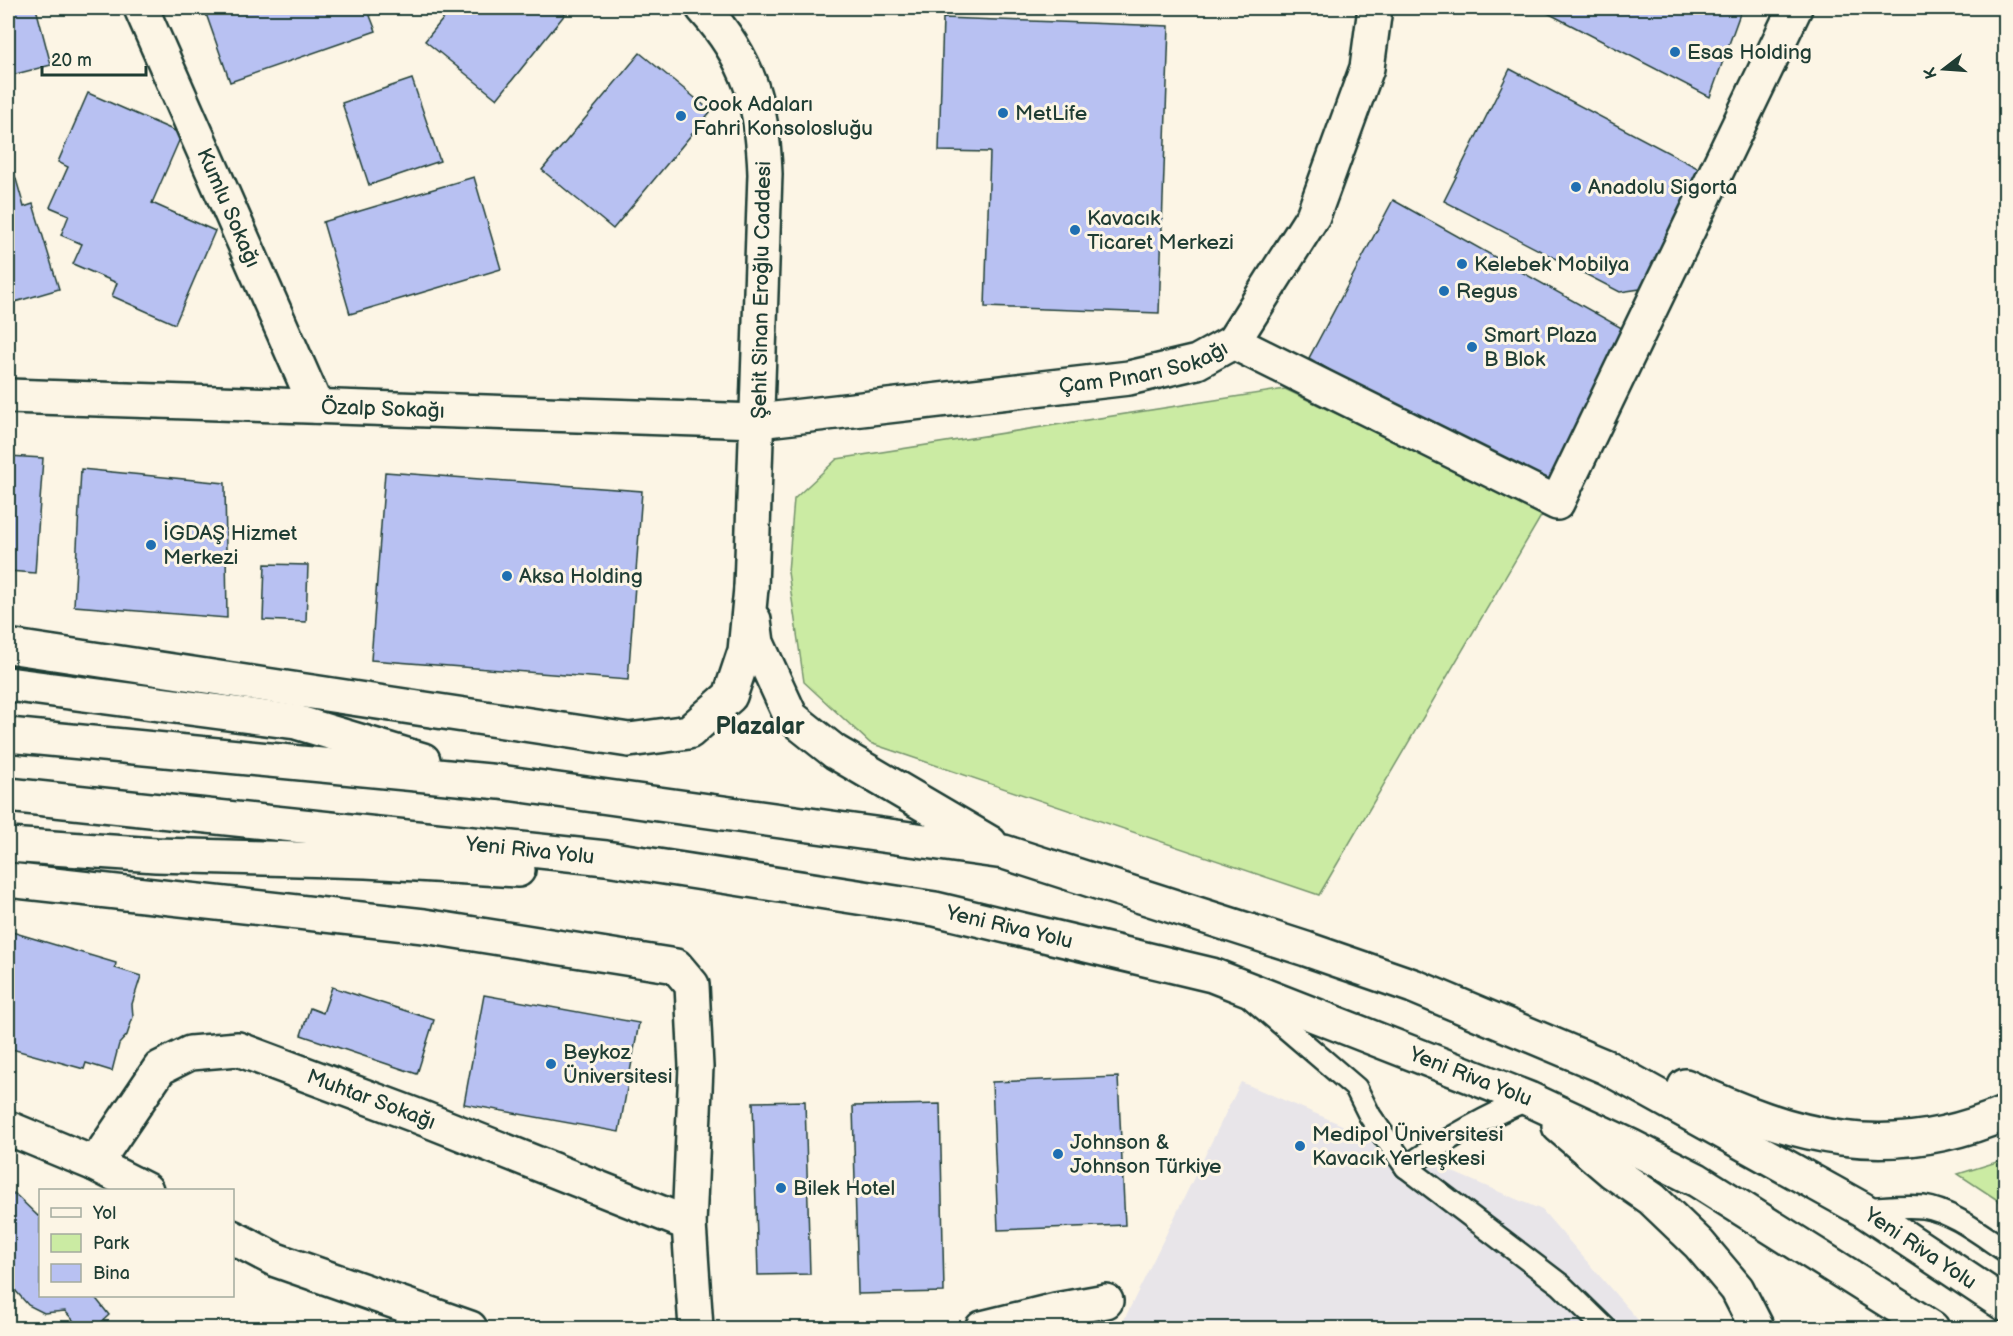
<svg xmlns="http://www.w3.org/2000/svg" width="2013" height="1336" viewBox="0 0 2013 1336" font-family="'Balsamiq Sans',sans-serif">
  <rect width="100%" height="100%" fill="#fcf5e5"/>
  <filter id="ink" filterUnits="userSpaceOnUse"><feTurbulence type="fractalNoise" baseFrequency=".0167" numOctaves="2"/><feDisplacementMap in="SourceGraphic" scale="12" xChannelSelector="R" yChannelSelector="G"/><feConvolveMatrix kernelMatrix="1 2 1 2 8 2 1 2 1" color-interpolation-filters="sRGB"/></filter>
  <g filter="url(#ink)">
    <path fill="#e8e5e9" d="M1241,1082L1542,1210L1645,1328H1120Z"/>
    <g fill="#cbeba3" stroke="#75946c" stroke-width="1.5">
      <path d="M1285,389L1543,513L1319,895L870,743L804,682L788,572L794,499L837,459Z"/>
      <path d="M2005,1159V1205L1958,1174L2000,1161Z"/>
    </g>
    <g fill="#b8c1f2" stroke="#1f3d34" stroke-width="1.5">
      <path d="M8,8H36L51,65L8,76Z"/>
      <path d="M204,8H367L376,31L230,82Z"/>
      <path d="M452,8H570L497,99L425,41Z"/>
      <path d="M1538,8H1742L1710,97Z"/>
      <path d="M943,18L1169,26L1159,313L985,307L990,152L939,151Z"/>
      <path d="M640,53L711,111L613,229L542,170Z"/>
      <path d="M1510,69L1709,174L1640,289L1620,292L1444,201Z"/>
      <path d="M412,79L440,161L369,185L342,103Z"/>
      <path d="M88,93L182,134L152,203L215,231L175,324L112,296L117,283L73,264L82,244L61,235L69,215L50,207L68,167L58,162Z"/>
      <path d="M14,172L24,207L33,204L59,289L8,304V174Z"/>
      <path d="M474,177L501,269L350,314L323,222Z"/>
      <path d="M1393,200L1636,336L1547,497L1309,358Z"/>
      <path d="M8,456L43,458L35,573L8,571Z"/>
      <path d="M81,469L225,483L227,618L74,606Z"/>
      <path d="M385,472L642,491L628,680L371,660Z"/>
      <path d="M265,564L308,565L306,622L263,620Z"/>
      <path d="M12,932L116,963L115,968L141,976L132,1004L133,1017L127,1035L119,1044L112,1071L86,1063L84,1069L8,1048V936L11,937Z"/>
      <path d="M332,987L434,1020L417,1074L301,1035L310,1008L323,1013Z"/>
      <path d="M484,995L639,1023L619,1132L464,1104Z"/>
      <path d="M1118,1077L1125,1225L998,1230L992,1082Z"/>
      <path d="M805,1101L810,1274L758,1275L753,1102Z"/>
      <path d="M940,1104L944,1292L858,1294L853,1106Z"/>
      <path d="M14,1193L38,1216L40,1215V1296H94L109,1315L95,1328H80L65,1311L44,1313L28,1305L15,1290L8,1273V1199Z"/>
    </g>
    <g fill="none" stroke-linecap="round" stroke-linejoin="round">
      <defs>
        <g id="lane">
          <path d="M1251,998L1356,1088L1370,1116L1406,1167L1561,1285L1605,1328"/>
          <path d="M1406,1167C1445,1140 1484,1117 1529,1099"/>
          <path d="M1862,1209C1882,1208 1903,1205 1923,1207C1952,1211 1982,1235 2006,1251"/>
        </g>
        <g id="street">
          <path id="s1" d="M141,8L316,406"/>
          <path d="M1233,342L1557,503L1795,8"/>
          <path id="s2" d="M8,396L758,421L1129,378L1197,362L1233,342L1313,216L1367,68L1375,8"/>
          <path d="M8,880L424,926L676,966L692,985L696,1067L689,1224L696,1328"/>
          <path d="M8,1128L95,1164L146,1190"/>
          <path id="s3" d="M95,1164L160,1068L190,1053L238,1049L420,1117L689,1224"/>
          <path d="M232,1237L276,1260L470,1328"/>
          <path d="M982,1328L1056,1310L1106,1301"/>
        </g>
        <path id="secondary" d="M703,8C749,59 763,106 765,174L751,588"/>
        <g id="highway">
          <path d="M754,620L757,643L791,717L835,752L990,843"/>
          <path d="M8,646L629,740L689,732L730,696L745,651L751,588"/>
          <path d="M8,684L296,722L423,760"/>
          <path id="s4" d="M8,735L500,782L1004,852L1306,949L1413,986L1606,1067L1862,1209L2006,1305"/>
          <path id="s5" d="M8,795L606,858L935,909L1212,975L1529,1099L1630,1146L1697,1180L1932,1328"/>
          <path d="M8,845L156,855L366,861L518,870"/>
          <path d="M1685,1086C1795,1138 1888,1164 2006,1113"/>
          <path d="M1559,1126L1613,1172L1652,1199L1699,1244L1737,1289L1757,1328"/>
        </g>
      </defs>
      <use href="#lane" stroke="#1f3d34" stroke-width="26"/>
      <use href="#street" stroke="#1f3d34" stroke-width="38"/>
      <use href="#secondary" stroke="#1f3d34" stroke-width="38"/>
      <use href="#highway" stroke="#1f3d34" stroke-width="38"/>
      <use href="#lane" stroke="#fcf5e5" stroke-width="21"/>
      <use href="#street" stroke="#fcf5e5" stroke-width="33"/>
      <use href="#secondary" stroke="#fcf5e5" stroke-width="33"/>
      <use href="#highway" stroke="#fcf5e5" stroke-width="33"/>
    </g>
  </g>
  <g fill="#1f6fb2" stroke="#fcf5e5" stroke-width="2">
    <circle cx="1675" cy="52" r="6"/>
    <circle cx="1003" cy="113" r="6"/>
    <circle cx="681" cy="116" r="6"/>
    <circle cx="1576" cy="187" r="6"/>
    <circle cx="1075" cy="230" r="6"/>
    <circle cx="1462" cy="264" r="6"/>
    <circle cx="1444" cy="291" r="6"/>
    <circle cx="1472" cy="347" r="6"/>
    <circle cx="151" cy="545" r="6"/>
    <circle cx="507" cy="576" r="6"/>
    <circle cx="551" cy="1064" r="6"/>
    <circle cx="1300" cy="1146" r="6"/>
    <circle cx="1058" cy="1154" r="6"/>
    <circle cx="781" cy="1188" r="6"/>
  </g>
  <g text-anchor="middle" stroke-width="6" stroke-linejoin="round" paint-order="stroke">
    <g font-size="21" fill="#1f3d34" stroke="#fcf5e5" text-anchor="start">
      <text x="1687" y="59">Esas Holding</text>
      <text x="693" y="111">Cook Adaları<tspan x="693" dy="24">Fahri Konsolosluğu</tspan></text>
      <text x="1015" y="120">MetLife</text>
      <text x="1588" y="194">Anadolu Sigorta</text>
      <text x="1087" y="225">Kavacık<tspan x="1087" dy="24">Ticaret Merkezi</tspan></text>
      <text x="1474" y="271">Kelebek Mobilya</text>
      <text x="1456" y="298">Regus</text>
      <text x="1484" y="342">Smart Plaza<tspan x="1484" dy="24">B Blok</tspan></text>
      <text x="163" y="540">İGDAŞ Hizmet<tspan x="163" dy="24">Merkezi</tspan></text>
      <text x="519" y="583">Aksa Holding</text>
      <text x="563" y="1059">Beykoz<tspan x="563" dy="24">Üniversitesi</tspan></text>
      <text x="1312" y="1141">Medipol Üniversitesi<tspan x="1312" dy="24">Kavacık Yerleşkesi</tspan></text>
      <text x="1070" y="1149">Johnson &amp;<tspan x="1070" dy="24">Johnson Türkiye</tspan></text>
      <text x="793" y="1195">Bilek Hotel</text>
    </g>
    <g font-size="21" fill="#1f3d34" stroke="#fcf5e5">
      <text dy="7" stroke="none"><textPath href="#s1" startOffset="218">Kumlu Sokağı</textPath></text>
      <text transform="translate(761 290) rotate(-89)" y="7">Şehit Sinan Eroğlu Caddesi</text>
      <text dy="7" stroke="none"><textPath href="#s2" startOffset="1140">Çam Pınarı Sokağı</textPath></text>
      <text dy="7" stroke="none"><textPath href="#s2" startOffset="375">Özalp Sokağı</textPath></text>
      <text dy="7" stroke="none"><textPath href="#s5" startOffset="525">Yeni Riva Yolu</textPath></text>
      <text dy="7" stroke="none"><textPath href="#s5" startOffset="1011">Yeni Riva Yolu</textPath></text>
      <text dy="7" stroke="none"><textPath href="#s5" startOffset="1497">Yeni Riva Yolu</textPath></text>
      <text dy="7" stroke="none"><textPath href="#s3" startOffset="340">Muhtar Sokağı</textPath></text>
      <text dy="7" stroke="none"><textPath href="#s4" startOffset="2006">Yeni Riva Yolu</textPath></text>
    </g>
    <g font-size="24" font-weight="bold" fill="#1f3d34" stroke="#fcf5e5">
      <text x="760" y="734">Plazalar</text>
    </g>
  </g>
  <rect width="2013" height="1336" fill="none" stroke="#fcf5e5" stroke-width="30"/>
  <rect x="15" y="15" width="1983" height="1306" fill="none" stroke="#1f3d34" stroke-width="2" filter="url(#ink)"/>
  <rect x="39" y="1189" width="195" height="108" fill="#fcf5e5" stroke="#a4ab9e" stroke-width="1.5"/>
  <rect x="51" y="1208" width="30" height="9" fill="#fcf5e5" stroke="#a4ab9e" stroke-width="1.5"/>
  <text x="93" y="1219" font-size="18" fill="#1f3d34">Yol</text>
  <rect x="51" y="1234" width="30" height="18" fill="#cbeba3" stroke="#a4ab9e" stroke-width="1.5"/>
  <text x="93" y="1249" font-size="18" fill="#1f3d34">Park</text>
  <rect x="51" y="1264" width="30" height="18" fill="#b8c1f2" stroke="#a4ab9e" stroke-width="1.5"/>
  <text x="93" y="1279" font-size="18" fill="#1f3d34">Bina</text>
  <g transform="translate(1944 69) rotate(253)" stroke="#fcf5e5" stroke-width="4.5" paint-order="stroke">
  <path d="M0-4.5L10 22L0 15L-10 22Z" fill="#1f3d34"/>
  <text y="-9" font-size="16" font-weight="bold" text-anchor="middle" fill="#1f3d34">K</text>
  </g>
  <path d="M42 66v9h104v-9" fill="none" stroke="#1f3d34" stroke-width="3"/>
  <text x="51" y="66" font-size="18" fill="#1f3d34" stroke="#fcf5e5" stroke-width="4.5" paint-order="stroke">20 m</text>
</svg>
